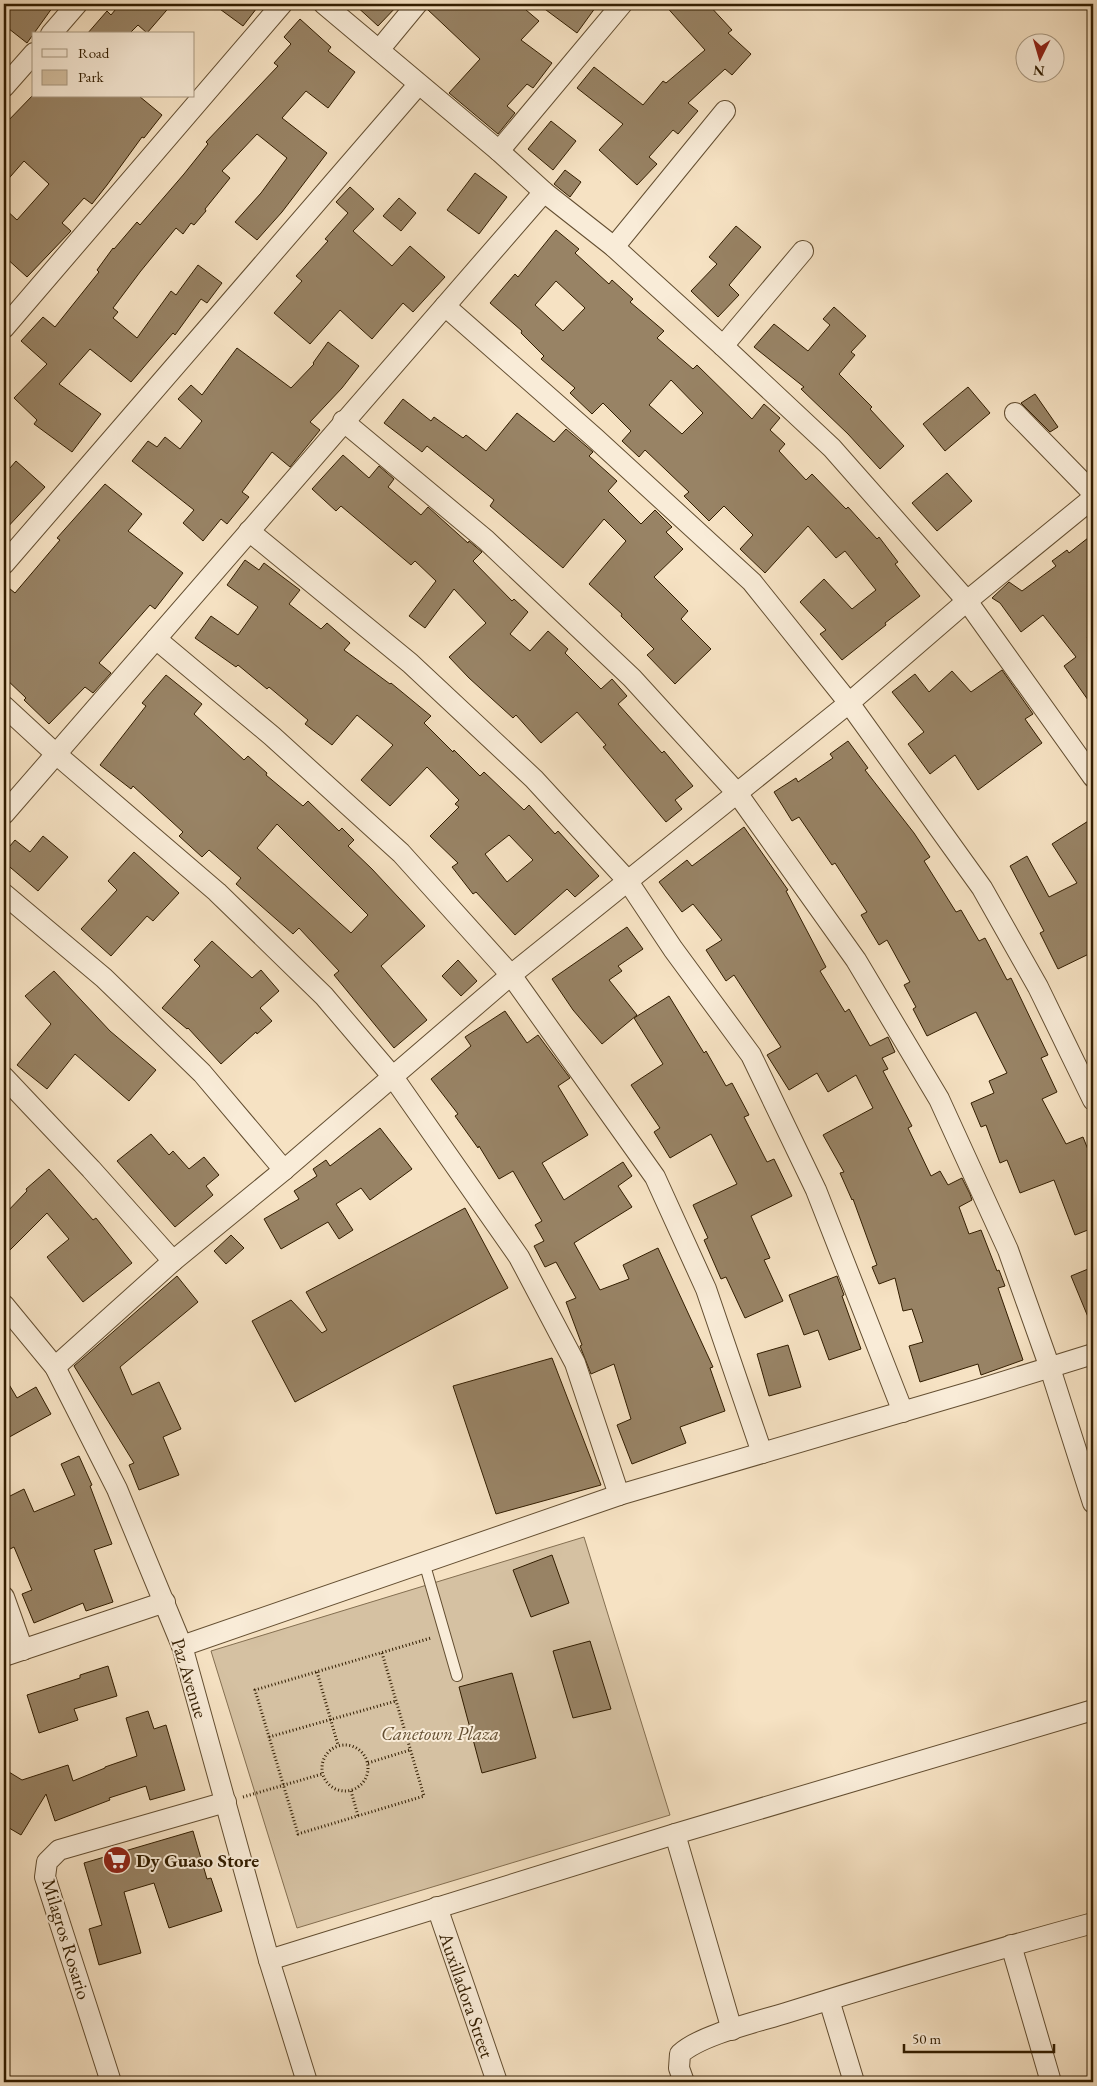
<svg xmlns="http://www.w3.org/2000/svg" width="1097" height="2086" viewBox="0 0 1097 2086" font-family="'EB Garamond',serif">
  <rect width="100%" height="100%" fill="#f6e2c3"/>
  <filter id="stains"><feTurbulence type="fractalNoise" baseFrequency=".004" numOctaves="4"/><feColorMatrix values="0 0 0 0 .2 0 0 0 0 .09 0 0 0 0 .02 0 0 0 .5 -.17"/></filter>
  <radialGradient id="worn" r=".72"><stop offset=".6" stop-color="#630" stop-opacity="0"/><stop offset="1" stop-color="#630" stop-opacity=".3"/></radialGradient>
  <path fill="#d5c1a2" stroke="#846f51" d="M584,1537L670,1815L297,1928L211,1651Z"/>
  <g fill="#988365" stroke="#321d00" fill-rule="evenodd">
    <path d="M4,4H55L27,43L4,25Z"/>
    <path d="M120,4H172L147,33L138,25L129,34H87L107,11L111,15Z"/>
    <path d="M213,4H260L243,26Z"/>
    <path d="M354,4H399L378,26Z"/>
    <path d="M429,4H519L539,21L521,40L552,63L533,88L527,84L507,106L515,113L498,134L449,93L480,59L427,9Z"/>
    <path d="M538,4H598L577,33Z"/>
    <path d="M664,4H708L732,30L728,33L751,54L732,75L725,69L688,103L698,111L678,134L673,130L649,157L657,164L637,185L599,150L623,124L577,88L594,67L643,105L663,81L666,83L705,50Z"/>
    <path d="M300,19L331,47L328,51L355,72L328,108L306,91L282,118L327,153L282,212L257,240L235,222L261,193L287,158L257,134L222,171L230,178L205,209L206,211L194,225L191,223L183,234L176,228L140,272L113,308L118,312L113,318L137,338L171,291L176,295L198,265L222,283L207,303L201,299L175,335L173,333L131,382L90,349L59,384L101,414L72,452L34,424L37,420L14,398L47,364L21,341L43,317L55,327L99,272L97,270L113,248L114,249L137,222L140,225L184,174L208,144L206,142L278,66L274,63L291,44L284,37Z"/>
    <path d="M34,94V96H139L162,115L144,138L142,137L107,185L92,204L84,198L62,223L71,231L27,277L4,256V208L17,220L49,184L24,161L4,184V125Z"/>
    <path d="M551,121L576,141L553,170L528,149Z"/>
    <path d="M565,170L581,182L570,197L554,184Z"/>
    <path d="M475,173L507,197L479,234L447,210Z"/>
    <path d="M350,187L374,209L353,231L392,266L410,246L445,277L413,312L403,303L372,339L340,310L310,344L274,313L302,281L296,276L328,241L325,239L348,213L336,202Z"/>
    <path d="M399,198L416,213L401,231L383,216Z"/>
    <path d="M736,226L761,247L729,285L739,295L718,317L691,291L717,264L709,257Z"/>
    <path d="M556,230L579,249L575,253L609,284L612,280L633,299L630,302L664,331L657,338L693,369L697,365L752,419L764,404L780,418L770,430L785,444L779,451L806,480L812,474L846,509L848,507L877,539L879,537L898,562L895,564L920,596L885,623L886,625L842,660L820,634L826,630L800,602L824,579L852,609L876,590L845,551L836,558L808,526L765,573L740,549L753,535L724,506L709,521L684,496L689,492L645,450L639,457L622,441L631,431L603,403L592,414L570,393L575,388L541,359L544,356L521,333L522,331L490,303L515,274L518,277ZM556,281L585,308L563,331L535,305ZM671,380L703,413L682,434L649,405Z"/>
    <path d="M834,307L866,336L851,352L855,355L839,374L872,407L870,409L904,446L880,469L848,434L801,389L804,387L754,347L774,324L808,351L830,325L823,319Z"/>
    <path d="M328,342L359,366L342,388L310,422L320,430L290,467L272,452L242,492L249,497L227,524L221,519L203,541L183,523L194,510L132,461L148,441L157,447L165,437L180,449L202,421L178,399L191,385L202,395L237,348L291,388L314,364L313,363Z"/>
    <path d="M968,387L990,413L945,451L923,424Z"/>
    <path d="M1035,394L1058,427L1050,432L1021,403Z"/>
    <path d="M403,399L431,421L434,417L463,438L466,435L486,451L517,413L554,442L566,429L593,452L589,456L617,481L608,491L641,524L655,510L672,527L666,532L683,549L654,577L688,611L681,619L711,649L675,684L647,655L654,649L621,616L622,614L589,584L626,541L604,519L563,568L490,506L494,500L427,446L422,452L384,423Z"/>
    <path d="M343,455L369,478L379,466L394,479L388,487L421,515L428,507L468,543L469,541L482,552L473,561L512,601L514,599L528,612L510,634L530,651L548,631L568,649L565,653L601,689L612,679L627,696L618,704L662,753L664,751L693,786L675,800L682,809L666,822L603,747L606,745L577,712L541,743L516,715L513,718L469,678L449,657L486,623L454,589L425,628L409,616L436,581L415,561L411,565L341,506L336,511L312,489Z"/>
    <path d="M16,461L45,487L4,531V475Z"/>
    <path d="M947,473L972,501L937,531L912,503Z"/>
    <path d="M105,484L142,514L128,531L183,573L155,609L150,605L99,663L111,673L93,693L85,687L49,724L24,700L26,698L4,677V584L15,593L60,540L57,538Z"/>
    <path d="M1093,534V632L1087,637L1093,645V707L1064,666L1076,657L1043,615L1021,632L1000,603L992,598L1009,582L1022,591L1056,566L1052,561L1067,550L1069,553Z"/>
    <path d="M245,560L259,570L264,563L300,590L289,604L321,629L327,623L350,643L344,650L390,684L391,683L431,716L424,723L453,752L454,750L480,776L484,772L524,810L529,805L555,834L558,831L599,876L575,897L567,889L515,935L476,892L473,894L452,867L458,863L430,836L459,807L455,804L459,800L427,767L390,806L361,780L393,745L357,715L332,745L305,724L308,720L269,687L267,689L238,665L236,667L195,638L211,616L238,635L258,607L227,585ZM509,835L533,860L507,882L485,854Z"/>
    <path d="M1002,670L1033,714L1025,719L1042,743L978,790L955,755L930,774L908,744L924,732L892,692L915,674L929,692L952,671L971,692Z"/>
    <path d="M166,675L202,704L194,714L244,760L248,756L267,773L266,775L303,806L308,801L339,831L342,828L354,840L348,846L372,869L425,926L381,966L427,1020L394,1048L334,975L339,971L299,928L293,934L236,884L241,878L209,850L202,857L179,836L183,832L133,786L131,789L100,765L146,706L142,703ZM277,824L368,915L351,933L257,848Z"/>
    <path d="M848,741L868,768L865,770L914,833L930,857L924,861L956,912L961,910L979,941L985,938L1007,980L1011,978L1048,1055L1041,1058L1057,1092L1042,1099L1066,1144L1083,1137L1093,1162V1228L1075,1235L1054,1180L1020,1193L1007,1160L1000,1163L986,1125L981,1127L971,1103L994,1093L989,1081L1007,1073L976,1012L927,1036L913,1009L916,1007L904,985L910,982L887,940L879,945L861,915L867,912L835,863L832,865L799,817L792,821L774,792L796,778L798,782L833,758L830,754Z"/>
    <path d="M1093,818V952L1058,969L1040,933L1044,931L1010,866L1027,856L1049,897L1077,883L1052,844Z"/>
    <path d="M744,827L788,890L786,891L826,967L820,971L845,1012L849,1009L870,1046L888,1037L895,1052L882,1058L888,1069L883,1071L912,1126L908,1128L931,1176L940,1171L948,1185L962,1178L970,1194L972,1200L959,1207L969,1234L981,1230L997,1271L999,1270L1005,1286L998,1288L1023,1360L981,1375L978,1364L920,1382L909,1346L923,1342L912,1309L903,1311L895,1278L879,1284L872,1267L877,1265L853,1199L852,1200L840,1173L844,1172L823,1135L873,1108L856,1075L828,1092L817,1073L789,1090L767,1055L781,1047L734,975L726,981L706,950L722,940L693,904L682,912L659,882L687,860L692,866Z"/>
    <path d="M43,836L68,857L38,891L4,862V853L15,840L30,852Z"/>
    <path d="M134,852L179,893L153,921L147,916L111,956L81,929L117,890L108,881Z"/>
    <path d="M627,927L643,949L618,966L622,971L609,980L637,1015L602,1044L573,1010L552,979Z"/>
    <path d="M212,941L252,978L261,970L279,991L260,1008L272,1021L257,1034L256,1032L221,1064L188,1028L187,1029L162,1008L200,966L194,960Z"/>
    <path d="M458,960L477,981L461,996L442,976Z"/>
    <path d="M54,971L110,1031L156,1070L129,1101L75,1054L47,1089L17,1065L51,1024L25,996Z"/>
    <path d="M669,996L704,1053L706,1051L726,1086L732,1083L749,1115L744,1117L767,1162L774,1159L792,1196L751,1216L770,1258L764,1260L783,1301L745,1318L726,1277L721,1279L704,1240L708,1238L693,1205L737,1184L711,1134L670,1158L654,1132L660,1128L631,1085L663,1064L634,1018Z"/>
    <path d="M505,1011L527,1043L538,1035L570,1078L558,1086L588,1135L542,1163L564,1200L623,1162L632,1176L618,1186L632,1207L574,1243L600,1290L629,1279L623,1265L658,1248L713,1367L710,1368L725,1411L680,1427L686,1443L632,1464L617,1425L631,1419L614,1364L591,1374L580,1346L582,1345L566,1302L576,1298L556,1262L545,1267L534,1246L544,1241L535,1225L542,1221L513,1171L499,1179L479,1146L478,1148L455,1116L458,1114L431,1079L471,1046L465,1037Z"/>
    <path d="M380,1128L412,1169L370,1200L361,1188L336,1204L353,1230L339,1239L328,1222L281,1249L264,1219L299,1199L294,1191L317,1176L313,1169L326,1160L330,1166Z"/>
    <path d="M151,1134L169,1155L173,1151L189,1169L204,1157L219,1175L206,1186L213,1195L175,1227L117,1161Z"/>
    <path d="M49,1169L93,1220L96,1218L132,1263L83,1302L47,1257L69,1239L47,1213L4,1256V1215L27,1191L26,1189Z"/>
    <path d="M465,1208L508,1288L295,1402L252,1321L291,1300L322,1333L327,1330L306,1292Z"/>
    <path d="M231,1235L244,1248L226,1264L214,1251Z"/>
    <path d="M1093,1267V1329L1071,1276Z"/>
    <path d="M177,1276L198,1302L120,1367L132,1395L159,1382L181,1429L163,1437L179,1475L139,1490L129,1465L134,1463L74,1366Z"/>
    <path d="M837,1276L844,1295L842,1296L861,1349L829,1360L818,1330L804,1335L789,1295Z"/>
    <path d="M788,1345L801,1387L769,1396L757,1354Z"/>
    <path d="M552,1358L601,1485L496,1514L453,1386Z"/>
    <path d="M4,1376L17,1398L36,1387L51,1414L4,1440Z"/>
    <path d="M79,1456L92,1485L90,1486L112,1544L94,1550L113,1602L86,1611L83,1603L34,1623L22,1594L32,1590L14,1547L4,1552V1499L24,1489L34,1512L75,1495L61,1464Z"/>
    <path d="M552,1555L569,1603L531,1617L513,1570Z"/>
    <path d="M590,1641L611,1709L573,1718L553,1651Z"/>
    <path d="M108,1666L117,1696L74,1709L78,1720L39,1733L27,1695L80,1678V1675Z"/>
    <path d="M512,1673L536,1758L482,1773L459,1687Z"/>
    <path d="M148,1711L154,1729L166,1725L185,1790L150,1800L146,1786L109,1798L110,1800L55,1821L46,1794L21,1835L4,1825V1769L22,1780L68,1765L73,1781L105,1768V1767L137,1756L126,1718Z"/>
    <path d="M193,1831L207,1879L211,1878L222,1911L169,1928L154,1883L124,1892L141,1953L99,1965L89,1929L102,1925L84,1863Z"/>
  </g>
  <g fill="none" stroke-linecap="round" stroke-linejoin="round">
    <defs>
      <path id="lane" d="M424,1562L457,1676"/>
      <g id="street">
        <path d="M324,4L499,151L544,192L614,247L723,346L832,448L967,601L1093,777"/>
        <path d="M51,34L77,4"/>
        <path d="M379,50L417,4"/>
        <path d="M4,87L34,53"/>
        <path d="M499,151L622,4"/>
        <path d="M614,247L725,111"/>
        <path d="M445,306L595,438L752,582L849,703L982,888L1038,987L1093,1100"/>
        <path d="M4,328L282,4"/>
        <path d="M723,346L803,251"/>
        <path d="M1015,413L1093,493"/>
        <path d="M343,421L486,540L632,678L737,793L856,960L939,1099L1008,1250L1050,1368L1093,1503"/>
        <path d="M249,531L410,663L534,779L627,880L673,949L751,1055L816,1190L903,1412"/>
        <path d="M4,564L418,85"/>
        <path d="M156,639L272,736L401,853L511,975L655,1177L706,1289L762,1453"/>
        <path d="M4,706L56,754L217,892L324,996L393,1077L519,1257L575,1363L619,1495"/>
        <path d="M4,814L544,192"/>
        <path d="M4,894L104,978L202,1073L284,1170"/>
        <path d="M4,1077L91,1169L173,1261"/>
        <path d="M4,1305L55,1367L117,1489L182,1646L269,1960L307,2082"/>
        <path d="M55,1367L173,1261L284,1170L511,975L849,703L967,601L1093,498"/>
        <path d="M4,1597L23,1650"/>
        <path d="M182,1646L619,1495L980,1389L1093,1354"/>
        <path d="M4,1656L165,1602"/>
        <path d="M675,1834L732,2030"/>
        <path d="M437,1907L497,2082"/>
        <path d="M1011,1945L1051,2082"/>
        <path d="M269,1960L675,1834L1093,1710"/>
        <path d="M829,2000L854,2082"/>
        <path d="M111,2082L45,1877L47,1862L59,1850L226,1802"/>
        <path d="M684,2082L679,2068L680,2054C700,2035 757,2022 786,2013C888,1981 990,1951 1093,1923"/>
      </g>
    </defs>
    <use href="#lane" stroke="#634e31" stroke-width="12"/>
    <use href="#street" stroke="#634e31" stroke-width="22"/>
    <g stroke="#321d00" stroke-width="3" stroke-dasharray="1 2.5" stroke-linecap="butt">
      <path d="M382,1653L424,1796L298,1834L255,1690L431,1638"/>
      <path d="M317,1672L338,1745"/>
      <path d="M269,1737L396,1701"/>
      <circle cx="345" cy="1768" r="23"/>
      <path d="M368,1763L410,1750"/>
      <path d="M351,1791L358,1816"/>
      <path d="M243,1797L322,1774"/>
    </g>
    <use href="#lane" stroke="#f9ecd8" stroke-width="10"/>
    <use href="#street" stroke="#f9ecd8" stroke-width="20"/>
  </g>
  <defs>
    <symbol id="supermarket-disc" viewBox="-11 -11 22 22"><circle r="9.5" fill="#8f2418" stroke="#f9ecd8"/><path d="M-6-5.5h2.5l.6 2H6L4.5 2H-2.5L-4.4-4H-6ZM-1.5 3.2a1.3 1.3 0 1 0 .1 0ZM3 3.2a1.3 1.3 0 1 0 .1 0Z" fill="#fff"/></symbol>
  </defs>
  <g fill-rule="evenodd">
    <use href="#supermarket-disc" x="101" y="1844" width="32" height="32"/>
  </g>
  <g text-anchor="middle" stroke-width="4" stroke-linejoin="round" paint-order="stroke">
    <g font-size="19" fill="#321d00" stroke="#f9ecd8">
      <text transform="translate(190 1678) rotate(73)" y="7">Paz Avenue</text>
      <text transform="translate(67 1939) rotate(73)" y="7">Milagros Rosario</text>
      <text transform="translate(467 1995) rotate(71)" y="7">Auxilladora Street</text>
    </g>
    <g font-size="19" font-style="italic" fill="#634e31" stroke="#f9ecd8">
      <text x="440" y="1740">Canetown Plaza</text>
    </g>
    <g font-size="19" font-weight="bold" fill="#321d00" stroke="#f9ecd8" text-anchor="start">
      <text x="136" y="1867">Dy Guaso Store</text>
    </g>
  </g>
  <rect width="1097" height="2086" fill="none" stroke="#f6e2c3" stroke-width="20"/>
  <rect x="5" y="5" width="1087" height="2076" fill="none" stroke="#321d00" stroke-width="2.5"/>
  <rect x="10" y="10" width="1077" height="2066" fill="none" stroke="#321d00"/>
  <rect x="32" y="32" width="162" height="65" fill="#f9ecd8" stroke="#a99982"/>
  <rect x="42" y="49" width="25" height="8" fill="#f9ecd8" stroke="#a99982"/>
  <text x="78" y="58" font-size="15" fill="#321d00">Road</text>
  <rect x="42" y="70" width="25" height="15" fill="#d5c1a2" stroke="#a99982"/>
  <text x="78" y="82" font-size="15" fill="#321d00">Park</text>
  <g transform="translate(1040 58) rotate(185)"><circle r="24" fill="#f9ecd8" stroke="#a99982"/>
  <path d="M0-4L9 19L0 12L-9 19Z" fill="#8f2418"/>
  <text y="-8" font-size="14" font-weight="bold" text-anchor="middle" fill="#321d00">N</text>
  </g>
  <path d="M904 2044v8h150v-8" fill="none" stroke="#321d00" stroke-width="2.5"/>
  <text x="912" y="2044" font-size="15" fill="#321d00" stroke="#f9ecd8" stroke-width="4" paint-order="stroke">50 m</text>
  <rect width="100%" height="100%" filter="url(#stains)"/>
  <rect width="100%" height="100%" fill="url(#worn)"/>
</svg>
